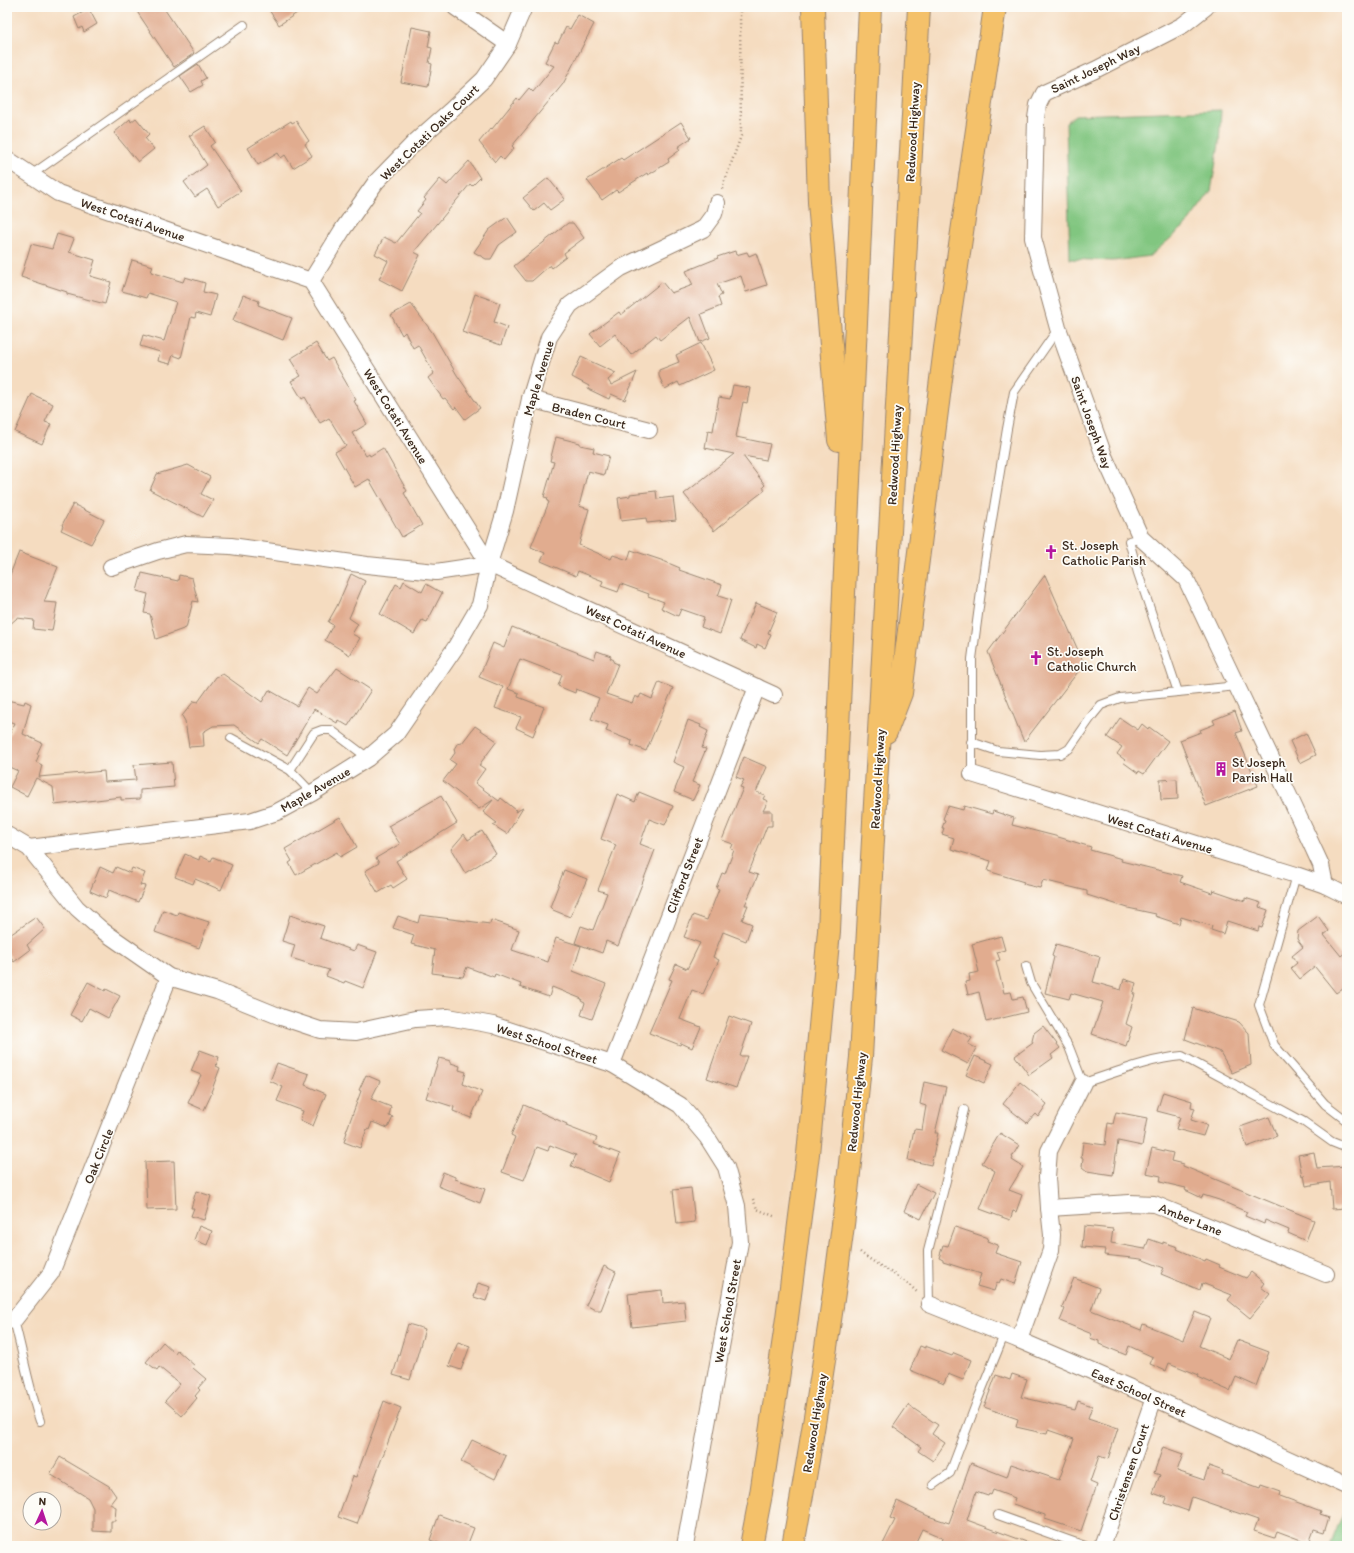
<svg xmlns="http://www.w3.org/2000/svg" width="1354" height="1553" viewBox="0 0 1354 1553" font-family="Itim,sans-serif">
  <rect width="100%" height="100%" fill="#fdfcf7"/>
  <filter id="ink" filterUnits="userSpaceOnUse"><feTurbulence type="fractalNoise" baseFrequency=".025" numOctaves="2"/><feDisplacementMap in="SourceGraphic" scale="8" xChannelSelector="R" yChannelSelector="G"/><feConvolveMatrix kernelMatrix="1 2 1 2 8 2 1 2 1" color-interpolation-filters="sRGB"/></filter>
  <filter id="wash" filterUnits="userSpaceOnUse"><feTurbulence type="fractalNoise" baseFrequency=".012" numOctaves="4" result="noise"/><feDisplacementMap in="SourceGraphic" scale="16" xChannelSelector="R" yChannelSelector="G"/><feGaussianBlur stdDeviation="0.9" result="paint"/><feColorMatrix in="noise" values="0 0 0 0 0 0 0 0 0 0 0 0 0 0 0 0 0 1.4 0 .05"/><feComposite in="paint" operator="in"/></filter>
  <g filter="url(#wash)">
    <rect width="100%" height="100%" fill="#f5dcc0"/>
    <g fill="#81c680" stroke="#5e784f">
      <path d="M1221,110L1219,144L1211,191L1186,225L1150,256L1113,261L1070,259L1066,123L1075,115Z"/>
      <path d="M1347,1503V1546H1330Z"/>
    </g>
    <g id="blocks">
      <g fill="#e1ac8f">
        <path d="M134,7H163L194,53L193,54L174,67Z"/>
        <path d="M267,7H306L279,25Z"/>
        <path d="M89,9L97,24L84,32L82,27L79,29L74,17Z"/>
        <path d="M578,15L594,24L563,84L512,146L514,148L504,160L500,156L495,162L479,142L491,128L492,129L517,98L519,100L529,88L533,92L554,66L545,62L555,42L558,43L566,27L570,29Z"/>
        <path d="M412,27L431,31L428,47L432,48L429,63L432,64L428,87L401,82Z"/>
        <path d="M198,64L206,78L201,81L203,85L191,92L180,76Z"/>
        <path d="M136,118L149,134L145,138L154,149L138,162L114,133L130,119L131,122Z"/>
        <path d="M291,121L292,123L296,121L309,141L305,144L312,156L293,168L285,155L281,158L278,153L258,165L248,148Z"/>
        <path d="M681,122L691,138L678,147L680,150L668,159L669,162L648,175L647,173L618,192L616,190L602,200L587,180L621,158L623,160Z"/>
        <path d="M205,126L215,142L210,146L241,191L218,206L207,189L195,197L184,182L207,165L189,136Z"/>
        <path d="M469,161L480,178L472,186L470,184L414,252L420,255L402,291L379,279L388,261L375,254L384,237L396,243L420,213L417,211L426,200L424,198L440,179L447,185Z"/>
        <path d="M548,178L565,199L550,210L544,203L534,211L523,198Z"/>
        <path d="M507,217L517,232L499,245L491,259H486L474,252L489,230Z"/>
        <path d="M568,223H573L584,238L564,253L566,257L552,268L550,265L532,281H526L514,266Z"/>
        <path d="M57,234L74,239L69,252L95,260L90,276L111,282L105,304L67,294V292L21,277L31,244L52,249Z"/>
        <path d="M735,251L736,255L747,252L749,256L756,253L767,285L746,292L741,276L717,284L722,295L718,297L721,306L701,314L710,338L700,342L690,317L660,340L656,335L631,355L615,334L600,346L590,334L619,312L621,315L662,282L671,293L693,285L686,271L718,258L717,257Z"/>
        <path d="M132,260L153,266L151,272L183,282L185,277L205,283L203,292L216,295L210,317L196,313L195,318L191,317L181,358L173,355L170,364L158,361L160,352L140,346L143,335L164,341L176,302L148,293L146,298L122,291Z"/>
        <path d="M475,294L500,303L494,322L507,327L501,345L462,332Z"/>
        <path d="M243,295L259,301L258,305L292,318L283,340L233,320Z"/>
        <path d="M411,304L432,332L457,375L480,408L465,419L456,407L454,409L445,398L443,399L428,378L434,373L418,345L413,348L405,332L402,335L391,315Z"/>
        <path d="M316,343L327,361L332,358L356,400L354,401L367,424L352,433L366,456L369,454L370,456L383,448L407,491L404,493L422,525L402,537L369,479L355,487L335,452L346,446L329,418L320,423L305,397L302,399L291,381L301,376L290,359Z"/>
        <path d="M701,343L714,370L680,386L678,382L665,389L659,376V370L679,362L676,355Z"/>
        <path d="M581,357L616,373L608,380L611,385L637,372L625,400L611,394L609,399L588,389L589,386L572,377Z"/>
        <path d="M733,385L750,388L747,403L743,402L736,437L770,444L766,460L743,456L765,485L763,487L765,490L730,517V518L714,531L684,494L734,454L705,448L708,430L713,431L719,397L730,399Z"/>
        <path d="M32,394L53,404L45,422L51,424L42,444L15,432Z"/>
        <path d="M556,437L580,443V445L594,448L593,452L609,456L604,475L588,471L579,506L589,509L579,545L611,559L613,555L628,560L631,550L661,560L680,568L679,570L722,585L718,596L731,600L720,634L701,627L704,617L681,609L678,616L661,608L664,602L648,596L649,594L621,584L618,592L601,586L603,581L578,571L576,576L541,561L545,553L531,547L549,502L547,501L548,498L544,497L554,462L550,461Z"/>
        <path d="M188,465L210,477L201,494L213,500L203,517L150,490L157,474Z"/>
        <path d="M656,491L657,499L673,497L676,520L647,523L646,518L621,521L618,498L630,496V494Z"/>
        <path d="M73,504L104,520L91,544L61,530L63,526L62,525Z"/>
        <path d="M19,552L58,567L44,602L57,603L52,631L33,629L34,620L17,618L7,627V582Z"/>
        <path d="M142,573L178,581L179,575L192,578L198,602L193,601L186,628L156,639L150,614L144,613L148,594L137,591Z"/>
        <path d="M351,574L365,581L349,618L358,624L352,634L360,638L350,655L325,640L333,625L328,622L337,606Z"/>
        <path d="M1045,575L1084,664L1024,742L988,652Z"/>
        <path d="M404,581L422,592L426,584L442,593L427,622L422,620L414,634L380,614L396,584L401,587Z"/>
        <path d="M756,603L777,612L768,633L771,634L765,648L757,644L756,648L740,640Z"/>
        <path d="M512,627L594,659L597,651L611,656L610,658L614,660L613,662L618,664L606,694L632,703L635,696L639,698L641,694L652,699L659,682L673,688L646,751L631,745L632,741L606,731L608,725L591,719L599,698L576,689L575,693L558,686L562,675L520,659L508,689L519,693L518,697L544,707L533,736L516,728L521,717L495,708L503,687L479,677L493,643L504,648Z"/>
        <path d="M337,668L371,690L348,726L338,720L337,723L314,709L287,755L262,739L259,743L234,725L213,726L203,732L204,746L189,747L185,721L182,716L194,701L198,702L216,677L223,674L262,702L269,690L297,706L308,688L317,694Z"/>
        <path d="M7,700L24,704L25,701L31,704L23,734L42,743L37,754L39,755L36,762L42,765L39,777L104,771L105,782L136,780L134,765L172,762L174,787L140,790V799L121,800V797L55,805L53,787L36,778L27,796L10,787L18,771L7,766V740L15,723L7,721Z"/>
        <path d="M1235,711L1242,731L1236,733L1258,786L1206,806L1180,740L1201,732L1200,730L1215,724L1213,720Z"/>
        <path d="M1120,718L1138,730L1142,724L1148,729L1149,727L1168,741L1144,774L1139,771L1138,773L1123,762L1125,760L1117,754L1122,747L1107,737Z"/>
        <path d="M688,720L701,725L700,727L708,731L702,748L706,749L692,782L700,785L693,800L674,792L684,767L673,762Z"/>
        <path d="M475,726L497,741L479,765L485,769L475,783L499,801L501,798L516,810L515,812L523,808L507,834L493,825L497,823L483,812L493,800L479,809L443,781L456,764L450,760L455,753L454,749L457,744L462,743Z"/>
        <path d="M1306,733L1316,755L1300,763L1290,741Z"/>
        <path d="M744,757L767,767L756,792L765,795L763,799L768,801L763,811H772V826H767L749,872L758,875L745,905H748L742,920L752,924L746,941L723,932L713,957L719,960L703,994L692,990L680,1019L701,1027L692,1048L681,1043L680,1045L649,1033L672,980L669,979L676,964L687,969L700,943L684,937L693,915L707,920L719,889L716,888L722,873L725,874L734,850L731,849L733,844L722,840L743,788L740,787L744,780L736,777Z"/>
        <path d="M1177,779L1178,799L1161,800L1160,780Z"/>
        <path d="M639,792L673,806L665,825L649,819L640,844L655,850L618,946L606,941L602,953L575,943L581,926L593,930L607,893L598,890L616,845L601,839L617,794L635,802Z"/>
        <path d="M441,796L457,823L396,861L407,879L393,888L391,885L378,893L365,871L379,863L376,858L400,844L388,826Z"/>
        <path d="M948,806L963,810L964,806L992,814L993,811L1014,818L1012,825L1055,836L1091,847L1090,850L1122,859L1121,861L1182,876L1180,882L1212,893L1213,890L1245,901V898L1261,903L1259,907L1268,910L1262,928L1259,927L1258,931L1227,921L1223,934L1211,930L1212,926L1181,917L1179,924L1155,916L1156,914L1128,908L1087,895V891L1043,880L1040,888L1023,884L1024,882L988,871L991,861L951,849L954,838L942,834L944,828H942L945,820L943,819Z"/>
        <path d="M340,817L357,847L340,857L337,852L296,875L289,863L292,861L285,849Z"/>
        <path d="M482,831L496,854L465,873L451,849L464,834L468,840Z"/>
        <path d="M185,854L199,860L200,856L211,861L213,857L232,865L221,890L195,879L193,884L175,877Z"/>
        <path d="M100,867L113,873L116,867L130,873L132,868L145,873L140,885L145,886L138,902L109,890L106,898L90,891Z"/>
        <path d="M564,870L587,879L570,917L553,910L550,907Z"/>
        <path d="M163,910L177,915L178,912L209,922L199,948L155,932Z"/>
        <path d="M290,915L324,926L320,938L354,951L357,945L377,952L363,988L345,981L344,983L326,976L329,970L291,958L295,945L282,941Z"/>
        <path d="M420,915L490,924L491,920L503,924L519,930L512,950L548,962L556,938L581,946L573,971L606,984L592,1019L581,1015L585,1003L581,1001L582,999L552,987L549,997L520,987L521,984L495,974L494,977L467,967L463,977L432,973L435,950L411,944L414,935L393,928L398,916L418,923Z"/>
        <path d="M1318,916L1329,931L1324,935L1341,956L1347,951V985L1336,993L1315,967L1300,979L1291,968L1297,963L1292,956L1303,947L1297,939L1298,931Z"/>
        <path d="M36,917L45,929L27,945L30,950L14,962L7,952V937Z"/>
        <path d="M1001,936L1005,950L997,952L1000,960L996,961L1004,993L1011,992L1013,999L1023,997L1027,1012L986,1022L979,992L968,995L965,982L970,981L969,974L979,972L972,944Z"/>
        <path d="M1056,944L1100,957L1093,982L1121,990L1124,979L1136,983L1133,994H1135L1126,1024L1132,1027L1126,1046L1092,1034L1103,1002L1071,993L1069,999L1045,993L1054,957L1052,956Z"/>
        <path d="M88,982L105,991L106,989L120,996L108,1018L89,1008L82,1021L70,1015Z"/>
        <path d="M1193,1008L1226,1019V1018L1239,1022L1249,1033L1251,1065L1232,1073L1220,1052L1185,1039Z"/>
        <path d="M729,1016L751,1024L740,1056H747L736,1088L707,1078Z"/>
        <path d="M1043,1026L1060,1048L1051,1055L1053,1058L1029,1075L1015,1056L1033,1043L1032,1041L1034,1033Z"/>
        <path d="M952,1028L972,1038L968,1044L976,1048L968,1064L941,1050Z"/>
        <path d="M200,1050L219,1057L216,1066L220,1068L211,1092L212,1093L204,1110L188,1103L201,1075L191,1071Z"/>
        <path d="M975,1056L993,1064L984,1083L966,1075Z"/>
        <path d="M439,1058L451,1061V1063L460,1066L459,1070L466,1072L463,1084L482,1092L471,1118L453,1111L454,1107L426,1098Z"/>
        <path d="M277,1063L309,1074L305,1085L326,1094L313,1126L300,1120L303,1111L277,1101L283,1087L270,1081Z"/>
        <path d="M366,1075L380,1081L371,1099L391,1107L389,1116L393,1117L388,1128L372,1122L369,1130L367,1129L360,1148L344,1142L347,1132H346L361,1091L359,1090Z"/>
        <path d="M924,1082L946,1087L935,1133H938L931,1165L908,1160L914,1129L922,1130L926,1106L920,1104Z"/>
        <path d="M1020,1082L1047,1104L1038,1117L1035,1114L1027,1123L1003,1104Z"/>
        <path d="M1163,1092L1192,1101L1191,1107L1195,1108L1191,1120L1207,1125L1203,1136L1176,1129L1180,1117L1157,1111Z"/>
        <path d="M524,1105L567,1124L566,1126L597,1138L594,1144L620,1154L609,1182L571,1166L576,1155L550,1145L548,1151L537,1147L524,1180L502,1172L515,1137L511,1135Z"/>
        <path d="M1116,1112L1147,1118L1142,1146L1118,1141L1113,1175L1087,1171L1082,1167L1083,1158H1081L1083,1142L1105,1145L1108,1123L1113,1124Z"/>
        <path d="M1269,1117L1277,1136L1247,1147L1240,1127Z"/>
        <path d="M1000,1133L1019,1145L1012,1157L1013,1158L1012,1160L1023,1167L1009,1190L1022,1195L1016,1212L1013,1211L1010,1220L980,1209L995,1171L982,1163Z"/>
        <path d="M1152,1148L1173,1153L1171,1161L1183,1164V1166L1314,1220L1306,1241L1288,1233L1289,1230L1265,1220L1264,1224L1245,1216L1247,1212L1219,1200L1203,1195L1202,1198L1185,1190L1186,1188L1160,1182L1161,1176L1146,1173Z"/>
        <path d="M1314,1152L1317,1168L1347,1166V1208L1332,1209L1330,1182L1306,1186L1304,1175L1302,1176L1298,1155Z"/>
        <path d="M174,1161L176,1209L147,1210L145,1162Z"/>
        <path d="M443,1172L455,1177V1179L485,1189L480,1203L438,1186Z"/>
        <path d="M916,1184L934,1193L921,1219L904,1211Z"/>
        <path d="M691,1188L695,1222L677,1224L673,1190Z"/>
        <path d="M196,1191L211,1196L204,1220L191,1216L194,1208H191Z"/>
        <path d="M199,1226L212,1231L207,1245L194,1240Z"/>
        <path d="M1084,1226L1113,1229L1111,1243L1145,1249L1149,1239L1163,1244V1242L1178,1247L1177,1249L1205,1261L1206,1259L1220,1265L1219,1267L1246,1278L1251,1272L1264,1283L1261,1287L1270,1294L1250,1318L1228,1300L1232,1295L1202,1283L1200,1290L1161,1274L1164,1268L1141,1259L1104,1255L1105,1249L1082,1247Z"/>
        <path d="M955,1227L988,1238L987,1241L998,1245L995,1253L1022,1262L1015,1284L1001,1279L999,1283L997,1282L994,1291L977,1286L981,1274L943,1262V1260L939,1258L943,1245L948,1246Z"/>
        <path d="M604,1266L616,1272L601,1310H595L586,1305Z"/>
        <path d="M1074,1278L1099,1288L1091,1310L1141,1330L1143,1324L1183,1340L1195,1312L1210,1318L1199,1346L1229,1359L1237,1340L1269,1352L1256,1386L1236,1377L1230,1391L1198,1377L1199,1375L1169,1363L1166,1371L1150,1364L1153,1357L1129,1346L1126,1355L1099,1344V1341L1090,1338L1092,1334L1060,1321L1065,1309L1062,1307Z"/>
        <path d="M478,1283L491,1287L486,1301L474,1297Z"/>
        <path d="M662,1290L663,1303L684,1301L686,1321L632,1327L628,1294Z"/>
        <path d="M408,1324L425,1329L410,1380L393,1375Z"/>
        <path d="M163,1342L175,1353L177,1350L195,1366L193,1368L206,1379L198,1388L200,1390L195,1396L197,1398L182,1416L165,1401L180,1384L159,1367L157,1370L146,1362Z"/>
        <path d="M458,1342L470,1346L461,1370L449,1366Z"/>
        <path d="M920,1346L925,1348V1346L952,1356L954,1353L971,1360L963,1380L948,1374L944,1384L910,1370Z"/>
        <path d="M1012,1374L1027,1379L1021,1397L1075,1410L1078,1401L1092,1406L1088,1418L1118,1428L1108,1459L1099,1456L1090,1482L1097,1485L1081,1531L1045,1519V1515L1013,1504L1015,1498L993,1490L991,1495L989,1494L988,1496L976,1492L967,1520L1032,1544V1546H941L943,1538L922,1529L914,1546H882L895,1520L890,1518L897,1501L928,1516L949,1523L971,1463L1007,1477L1011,1464L1059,1480L1074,1439L1048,1430L1047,1434L1016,1427L1018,1419L984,1407L996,1375L1010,1380Z"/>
        <path d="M384,1401L401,1408L357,1524L338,1517L353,1476L356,1477Z"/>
        <path d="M908,1405L938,1425L932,1434L945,1443L933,1461L918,1451L921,1447L893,1427Z"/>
        <path d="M472,1440L506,1456L495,1479L461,1462Z"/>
        <path d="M1163,1447L1183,1454L1177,1471L1204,1480L1209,1466L1223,1471L1222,1474L1260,1488L1261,1485L1281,1492L1280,1496L1321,1511L1320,1514L1329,1517L1324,1533L1314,1530L1309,1543L1277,1531L1275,1538L1254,1531L1258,1520L1192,1497L1188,1511L1165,1503L1167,1498L1153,1493L1160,1475L1154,1473Z"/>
        <path d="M60,1457L109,1486L116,1496L110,1504L116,1507L115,1521H111V1532L93,1531V1508L88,1498L50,1474Z"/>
        <path d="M439,1515L474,1528L467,1546H446L430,1540Z"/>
      </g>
    </g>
  </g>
  <g filter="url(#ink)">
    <use href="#blocks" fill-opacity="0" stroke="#98836f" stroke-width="1"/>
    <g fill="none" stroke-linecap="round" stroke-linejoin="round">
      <defs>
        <g id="service">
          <path d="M31,175L244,25"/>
          <path d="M1178,692L1237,686"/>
          <path d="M231,738L290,770"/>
          <path d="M971,742L998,751L1040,755L1060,754L1069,749L1092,716L1101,705L1120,698L1178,692L1138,573L1129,541L1141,538"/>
          <path d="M972,774V659L985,562L1007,429L1014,392L1058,329"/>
          <path d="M312,793L290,770L314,733L322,730H331L368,758"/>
          <path d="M1296,875L1259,1005L1274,1045L1325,1104L1347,1121"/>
          <path d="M1026,966L1031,983L1069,1047L1083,1083C1115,1073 1148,1059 1182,1056L1304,1122L1332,1142L1347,1148"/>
          <path d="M929,1304L928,1251L964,1110"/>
          <path d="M14,1320C23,1354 29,1388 40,1421"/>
          <path d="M933,1485L950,1473L978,1399L1004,1335"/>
          <path d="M998,1515L1085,1546"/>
        </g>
        <g id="minor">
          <path d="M455,7L508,44"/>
          <path d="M1206,7L1183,25L1095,70L1044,93L1038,105L1036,118L1033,238L1058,328L1104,456L1141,538L1186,579L1290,798L1321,865L1325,885"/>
          <path d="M7,159L58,193L311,281L489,564L774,695"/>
          <path d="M311,281L343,229L376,182L414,143L450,111L484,79L508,44L524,7"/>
          <path d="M530,399L649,430"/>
          <path d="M111,567L158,551L186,544L231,546L367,565L436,572L489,564"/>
          <path d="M972,774L1296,875L1325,885L1347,896"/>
          <path d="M7,835L29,848L77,908L103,931L169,977L217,991L281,1017L320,1030L356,1032L415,1019L448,1017L493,1025L612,1064L680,1105L707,1137L726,1167L737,1206L740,1242L685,1546"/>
          <path d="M29,848L250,821L277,812L312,793L368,758L396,734L455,648L480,605L489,564L505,511L530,399L549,337L570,305L621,268L703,229L714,214L717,203"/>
          <path d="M612,1064L757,687"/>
          <path d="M1049,1208L1130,1203L1154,1204L1326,1274"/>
          <path d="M929,1304L1019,1340L1154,1398L1347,1486"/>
          <path d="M7,1321L14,1320L51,1273L169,977"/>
          <path d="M1019,1340L1051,1250L1052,1235L1049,1208L1047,1177L1049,1151L1083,1083"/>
          <path d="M1102,1546L1154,1398"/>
        </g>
        <g id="motorway">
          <path d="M813,7L819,202L839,440"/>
          <path d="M886,732L901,693L945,348L995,7"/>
          <path d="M751,1546L761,1494L787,1318L808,1154L829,931L870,7"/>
          <path d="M793,1546C814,1429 833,1311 847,1192C852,1147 856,1102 861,1057L919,7"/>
        </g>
      </defs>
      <use href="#service" stroke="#98836f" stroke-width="10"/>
      <use href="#minor" stroke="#98836f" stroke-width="18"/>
      <use href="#motorway" stroke="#98836f" stroke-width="24"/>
      <g stroke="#98836f" stroke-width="2.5" stroke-dasharray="1 3" stroke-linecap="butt">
        <path d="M722,189L741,136L740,7"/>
        <path d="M753,1199L757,1209L776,1217"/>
        <path d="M860,1252C879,1267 901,1276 917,1292"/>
      </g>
      <use href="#service" stroke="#fff" stroke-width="8"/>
      <use href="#minor" stroke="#fff" stroke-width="16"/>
      <use href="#motorway" stroke="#f4c16a" stroke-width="22"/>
    </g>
  </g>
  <defs>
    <symbol id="church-bare" viewBox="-9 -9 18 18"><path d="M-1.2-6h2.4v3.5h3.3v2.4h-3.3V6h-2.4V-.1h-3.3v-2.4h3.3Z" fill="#b5179e" stroke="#fdfcf7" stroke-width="2.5" paint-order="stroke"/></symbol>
    <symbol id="building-bare" viewBox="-9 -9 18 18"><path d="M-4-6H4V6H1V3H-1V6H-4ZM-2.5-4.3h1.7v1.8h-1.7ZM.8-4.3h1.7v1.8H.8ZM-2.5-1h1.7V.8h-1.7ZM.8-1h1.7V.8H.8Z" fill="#b5179e" stroke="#fdfcf7" stroke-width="2.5" paint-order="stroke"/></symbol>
  </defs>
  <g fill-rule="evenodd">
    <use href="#church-bare" x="1041" y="542" width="20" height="20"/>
    <use href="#church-bare" x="1026" y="648" width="20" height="20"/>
    <use href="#building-bare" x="1211" y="759" width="20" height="20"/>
  </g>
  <g text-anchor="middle" stroke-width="3.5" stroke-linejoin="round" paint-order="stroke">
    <g font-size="13" fill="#3b2a1e" stroke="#fdfcf7">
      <text transform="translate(1095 68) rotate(-26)" y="5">Saint Joseph Way</text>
      <text transform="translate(429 132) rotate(-44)" y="5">West Cotati Oaks Court</text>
      <text transform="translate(912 132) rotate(-87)" y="5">Redwood Highway</text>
      <text transform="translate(133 219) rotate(19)" y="5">West Cotati Avenue</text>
      <text transform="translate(538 378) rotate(-73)" y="5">Maple Avenue</text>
      <text transform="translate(589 415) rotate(14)" y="5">Braden Court</text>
      <text transform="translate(396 416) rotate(58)" y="5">West Cotati Avenue</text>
      <text transform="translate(1092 422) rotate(70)" y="5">Saint Joseph Way</text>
      <text transform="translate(894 455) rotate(-87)" y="5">Redwood Highway</text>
      <text transform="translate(636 631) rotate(25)" y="5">West Cotati Avenue</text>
      <text transform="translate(877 779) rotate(-87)" y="5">Redwood Highway</text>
      <text transform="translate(315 789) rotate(-30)" y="5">Maple Avenue</text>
      <text transform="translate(1160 833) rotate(17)" y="5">West Cotati Avenue</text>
      <text transform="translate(684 875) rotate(-69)" y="5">Clifford Street</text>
      <text transform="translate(547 1043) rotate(18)" y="5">West School Street</text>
      <text transform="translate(856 1102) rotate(-84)" y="5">Redwood Highway</text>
      <text transform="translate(98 1156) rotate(-68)" y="5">Oak Circle</text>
      <text transform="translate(1191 1219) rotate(22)" y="5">Amber Lane</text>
      <text transform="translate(727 1311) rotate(-80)" y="5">West School Street</text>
      <text transform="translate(1139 1392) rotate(24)" y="5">East School Street</text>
      <text transform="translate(814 1423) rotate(-81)" y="5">Redwood Highway</text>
      <text transform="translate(1128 1472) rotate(-71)" y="5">Christensen Court</text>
    </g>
    <g font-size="13" fill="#3b2a1e" stroke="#fdfcf7" text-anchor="start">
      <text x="1062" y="550">St. Joseph<tspan x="1062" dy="15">Catholic Parish</tspan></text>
      <text x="1047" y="656">St. Joseph<tspan x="1047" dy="15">Catholic Church</tspan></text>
      <text x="1232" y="767">St Joseph<tspan x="1232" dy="15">Parish Hall</tspan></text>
    </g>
  </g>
  <rect width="1354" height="1553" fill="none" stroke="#fdfcf7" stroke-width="24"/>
  <g transform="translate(42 1511) rotate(3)"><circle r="19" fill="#fdfcf7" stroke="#afa8a0"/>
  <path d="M0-3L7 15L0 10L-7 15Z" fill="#b5179e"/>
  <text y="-6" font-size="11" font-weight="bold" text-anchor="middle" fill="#3b2a1e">N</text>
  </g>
</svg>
